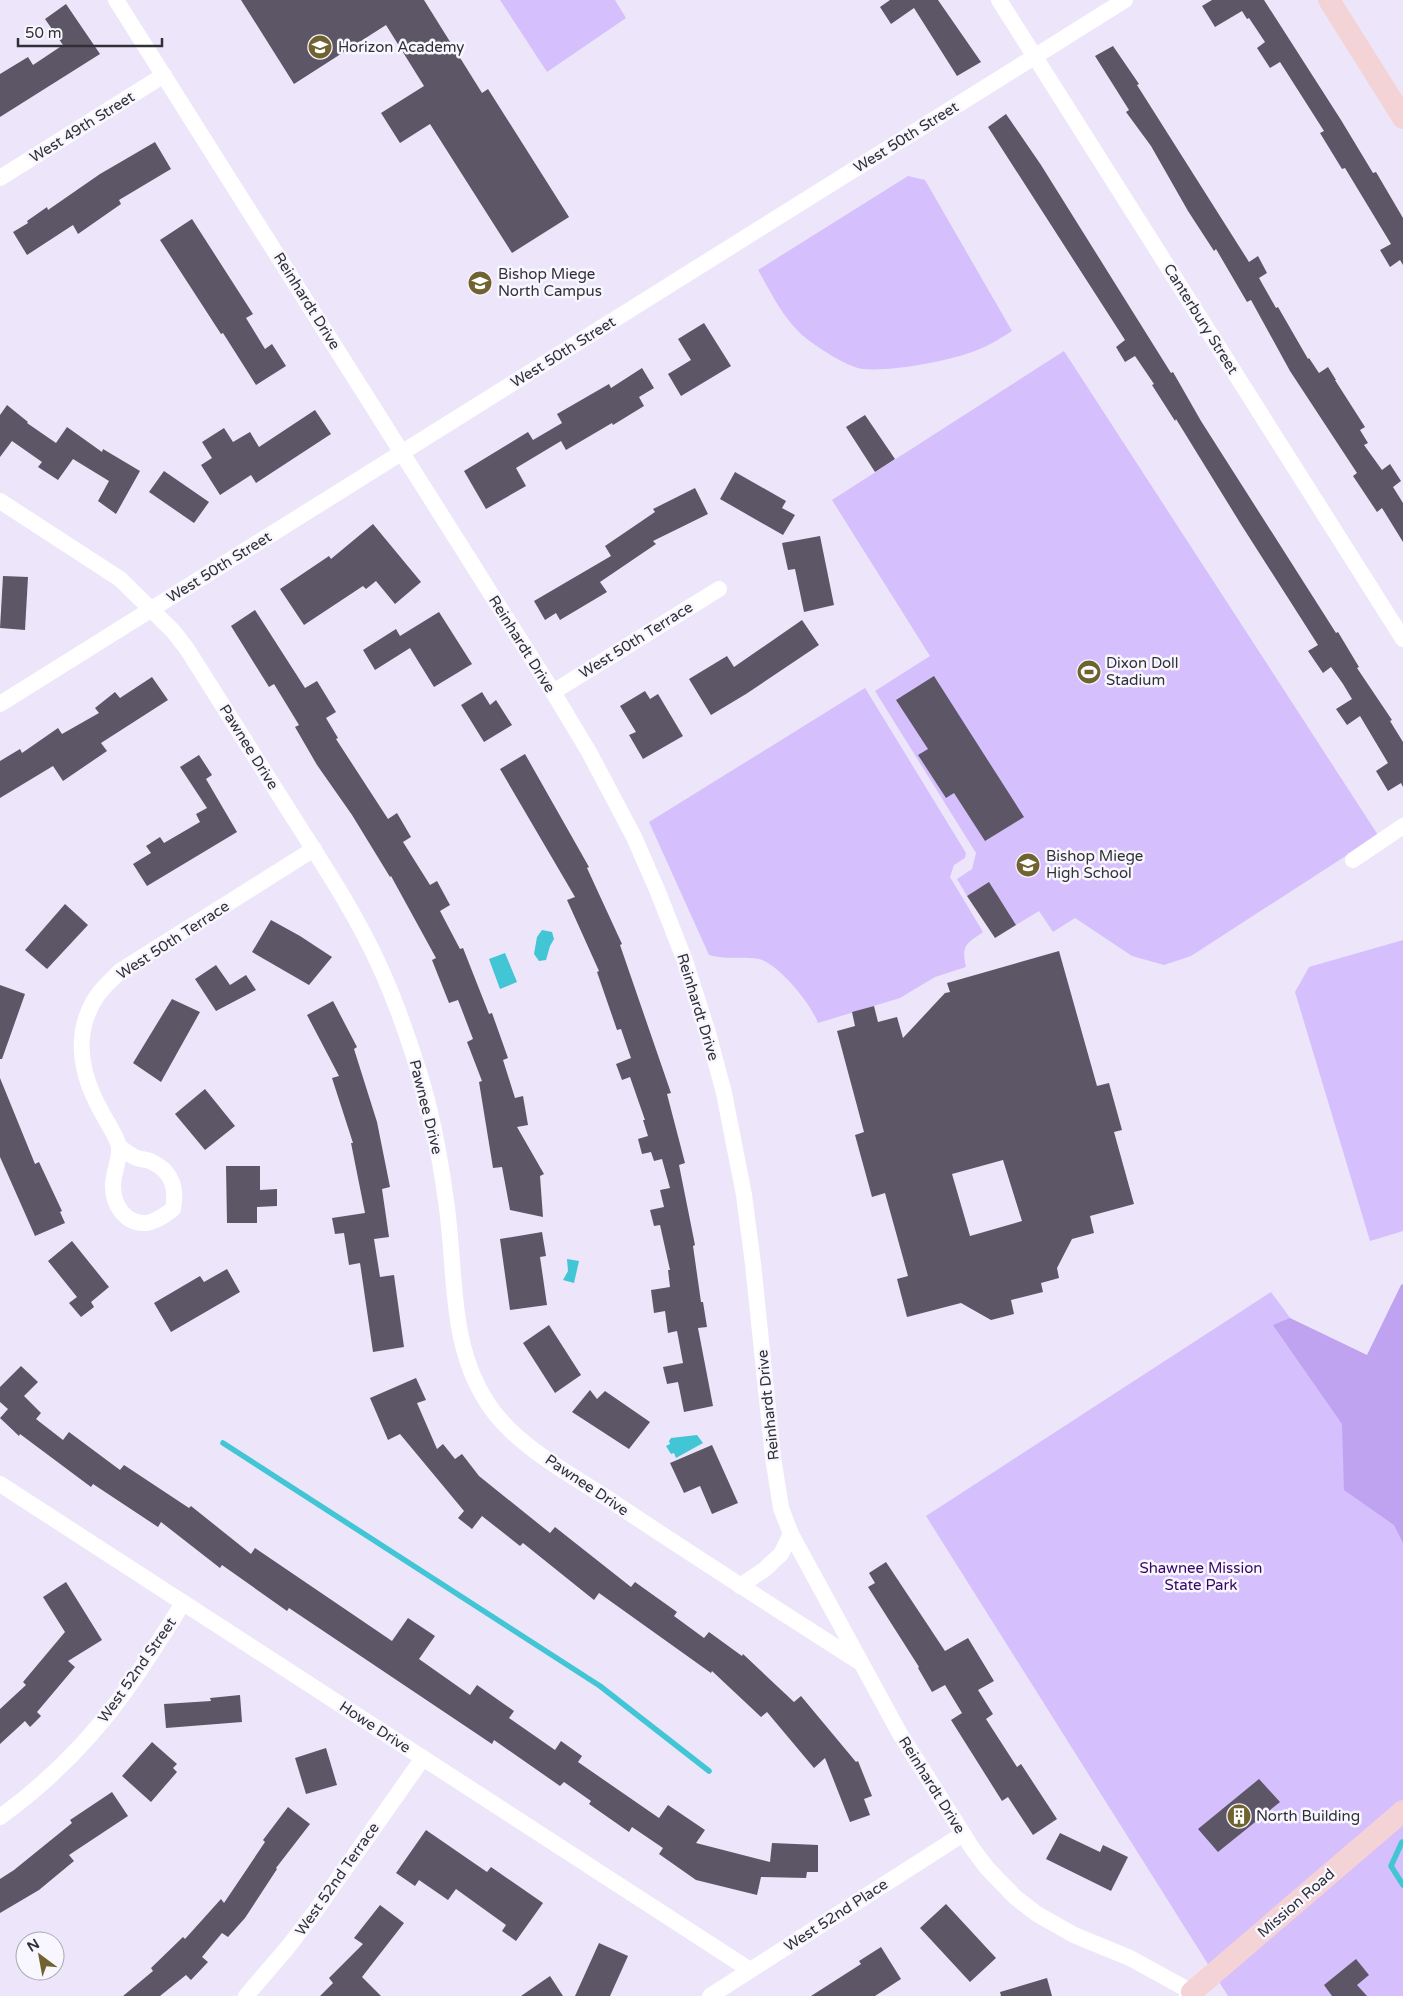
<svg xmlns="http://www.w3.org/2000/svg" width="1403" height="1996" viewBox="0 0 1403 1996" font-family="'Varela Round',sans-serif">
  <rect width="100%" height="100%" fill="#ede6fa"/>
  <g fill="#d5bffc">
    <path d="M500,0H615L626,18L547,72Z"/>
    <path d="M908,176L925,180L1012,331C1002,337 992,344 982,348C956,360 892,372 863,369C848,368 808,342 798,331C781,314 770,291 758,270Z"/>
    <path d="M1064,351L1378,835L1191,956L1164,965L1132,956L1075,918L1053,932L1039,911L1016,925L989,883L967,896L957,879L972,869L976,853L875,691L930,656L832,500Z"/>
    <path d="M865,688L966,853L965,858L954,865L950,877L983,932C966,944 961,945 966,967L935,977L900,998L818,1023C812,1005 778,963 759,959C743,956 725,960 709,955L649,822Z"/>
    <path d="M1403,940V1231L1370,1241L1295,992L1309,967Z"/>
    <path d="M1271,1292L1403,1470V1996H1228L926,1516Z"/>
  </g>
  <path fill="#bfa2f0" d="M1403,1284V1543L1394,1525L1344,1490L1342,1424L1273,1325L1290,1318L1367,1355L1401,1285Z"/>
  <g fill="#42c5d5">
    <path d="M542,930L552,932L554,939L550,946L546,960L539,961L534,954L537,937Z"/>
    <path d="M505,953L517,982L500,989L489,959Z"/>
    <path d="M567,1259L579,1261L574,1283L563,1280L568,1271Z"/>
    <path d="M697,1435L703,1443L676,1458L674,1453L671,1454L666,1446L670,1444L669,1441L671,1438Z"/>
  </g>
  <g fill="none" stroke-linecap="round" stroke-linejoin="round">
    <g stroke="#42c5d5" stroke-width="5.5">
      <path d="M223,1443L600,1686L709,1771"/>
      <path d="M1402,1842L1391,1866L1403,1885"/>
    </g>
  </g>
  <g fill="#5d5666" fill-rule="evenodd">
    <path d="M241,0H424L482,93L488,89L569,217L512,253L430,124L400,143L381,113L424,86L386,25L294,84Z"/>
    <path d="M890,0H938L981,62L957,76L914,8L891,24L880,7Z"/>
    <path d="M1212,0H1264L1341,120L1373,173L1376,172L1403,218V265L1400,260L1390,267L1380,250L1391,244L1345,168L1342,169L1320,133L1324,131L1280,62L1270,68L1257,48L1265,42L1249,18L1247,19L1242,11L1215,27L1202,6Z"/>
    <path d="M66,4L100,54L0,117V74L28,57L33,65L63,45L45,19Z"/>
    <path d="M1113,46L1139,84L1137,85L1249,262L1258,256L1267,273L1259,278L1276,308L1278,307L1308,359L1309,358L1319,373L1328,367L1336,380H1335L1365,427L1360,430L1368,443L1364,445L1382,470L1390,464L1401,481L1393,487L1403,503V542L1382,508L1377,512L1353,476L1357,473L1290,371L1251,300L1247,302L1216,249L1214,251L1188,211L1151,146L1126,112L1129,110L1095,56Z"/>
    <path d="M1006,114L1041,165L1171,373L1173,372L1201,421L1336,633L1338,632L1359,667L1357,668L1392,720L1390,721L1403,742V787L1401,783L1388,791L1376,771L1388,763L1360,716L1347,725L1336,709L1352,699L1343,684L1331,667L1323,673L1308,651L1318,645L1242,526L1176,419L1175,421L1152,385L1154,384L1135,356L1125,362L1116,347L1125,340L988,127Z"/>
    <path d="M155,142L171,169L119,200L121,204L78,234L73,225L27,255L13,232L28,223L27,221L47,207L48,210L100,174Z"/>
    <path d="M192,219L253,314L246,318L265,349L272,344L286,366L256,385L223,333L221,334L160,240Z"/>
    <path d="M704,323L731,366L681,396L668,374L691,360L678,339Z"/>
    <path d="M642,368L654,388L639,397L644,406L613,425L612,423L566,450L561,441L516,468L526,486L486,509L464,471L528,432L533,440L562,423L557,414L609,384L611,388Z"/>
    <path d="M7,405L28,422L27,423L56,443L67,427L102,452L103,449L140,471L116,514L98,501L109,481L73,459L58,480L38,467L42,462L12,441L0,457V415Z"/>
    <path d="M315,410L331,434L256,483L251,475L220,495L201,465L212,458L202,442L224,428L233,442L250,432L259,447Z"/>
    <path d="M865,415L895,459L875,472L846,427Z"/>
    <path d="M164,471L209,502L194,523L149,492Z"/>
    <path d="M735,472L786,501L782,508L795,515L783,535L720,499Z"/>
    <path d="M695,488L708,514L653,541L656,544L600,582L607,592L560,620L556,613L545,620L534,601L611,556L605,546L655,512L653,509Z"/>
    <path d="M373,524L421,582L395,604L376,581L366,589L363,586L304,625L280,589L329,556L331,559Z"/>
    <path d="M820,536L834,605L804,612L795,569L788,570L782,543Z"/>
    <path d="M3,576L28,577L25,630L0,628Z"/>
    <path d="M255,610L305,688L317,681L336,712L326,718L338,738L336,739L388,819L397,813L411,837L403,842L430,885L437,881L450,905L440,911L460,949L463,948L489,1014L492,1013L508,1058L503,1060L515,1098L523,1096L528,1125L517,1127L544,1174L540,1176L543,1217L510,1210L502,1167L493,1168L479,1082L482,1081L467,1042L473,1039L458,1000L449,1003L432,960L436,958L391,876L390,877L352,815L317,765L295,727L299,725L274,684L269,687L231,626Z"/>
    <path d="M439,612L472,664L434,687L410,648L375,670L363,650L396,629L400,636Z"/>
    <path d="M802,620L819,645L746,694L711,715L689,679L727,656L734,667Z"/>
    <path d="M934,676L1024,817L985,841L954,793L946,798L918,755L928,749L896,700Z"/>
    <path d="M152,677L168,700L101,743L107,751L63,781L53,766L0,798V761L20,749L22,753L58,728L62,734L99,713L95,708L115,692L120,698Z"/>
    <path d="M645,691L650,699L658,694L683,736L643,759L629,735L636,732L620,706Z"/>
    <path d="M482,692L490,705L496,700L512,725L484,742L461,705Z"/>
    <path d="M525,754L589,867L587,868L622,944L620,945L671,1093L667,1094L685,1163L679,1165L695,1245L693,1246L701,1302H703L707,1327L698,1328L713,1406L684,1412L678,1382L667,1384L663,1367L683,1363L677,1331L668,1333L665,1311L654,1313L651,1290L670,1287L668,1270H670L660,1225L654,1226L650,1210L664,1207L660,1190L670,1188L662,1159L654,1161L651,1152L642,1154L638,1139L648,1136L643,1120H645L630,1077L622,1080L616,1064L631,1058L621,1029L617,1030L597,972L599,971L567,900L575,897L500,769Z"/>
    <path d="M199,755L212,775L206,779L237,832L147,886L133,864L151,853L146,846L160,837L164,843L200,822L196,814L207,808L180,767Z"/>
    <path d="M989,882L1016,925L995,938L967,896Z"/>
    <path d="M65,904L88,925L47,969L25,950Z"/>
    <path d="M271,920L300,936L332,957L309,985L252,952Z"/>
    <path d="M1059,951L1097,1086L1109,1083L1122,1130L1114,1132L1134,1204L1090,1216L1094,1233L1072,1239L1057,1268L1059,1278L1041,1283L1043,1292L1011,1300L1014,1314L991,1320L961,1303L907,1317L897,1279L908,1276L885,1193L872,1197L855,1135L864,1132L837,1031L855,1026L852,1012L874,1006L878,1022L897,1017L903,1038L945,993L950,992L947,983ZM1003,1160L1022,1221L970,1236L952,1174Z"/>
    <path d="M216,965L230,985L246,975L256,990L216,1011L195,979Z"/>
    <path d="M0,985L25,994L2,1059H0Z"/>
    <path d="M172,999L200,1012L161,1082L133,1063Z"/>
    <path d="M333,1001L357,1047L354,1049L377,1122L390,1187L382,1189L389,1237L374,1239L380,1277L394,1275L404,1347L373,1352L360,1263L349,1265L344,1233L335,1234L332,1218L365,1213L351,1143H353L332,1078L339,1076L307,1015Z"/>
    <path d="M0,1078L35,1164L39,1162L62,1211L60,1212L65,1223L35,1236L0,1157Z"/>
    <path d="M205,1089L235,1126L205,1150L175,1114Z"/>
    <path d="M226,1166H260V1190L277,1189V1206L257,1207V1223H227Z"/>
    <path d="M542,1232L546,1256L540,1257L547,1305L510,1310L500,1239Z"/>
    <path d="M72,1241L109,1287L91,1302L94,1307L81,1317L69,1303L77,1297L48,1261Z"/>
    <path d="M227,1269L240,1292L171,1332L154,1303L200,1276L204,1282Z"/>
    <path d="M549,1325L581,1375L555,1393L523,1343Z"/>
    <path d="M21,1366L38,1382L24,1396L41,1413L36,1419L63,1440L69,1432L120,1470L124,1465L189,1508L191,1506L251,1554L255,1548L392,1641L408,1618L435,1636L419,1659L470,1695L477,1685L514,1711L509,1718L555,1750L561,1741L582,1756L578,1762L659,1818L668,1805L705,1830L696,1843L770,1862L772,1843L818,1845V1872H807L806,1878L761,1877L757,1895L696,1880L659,1854L663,1848L632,1827L629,1832L589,1804L591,1801L564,1782L560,1786L494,1740L492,1744L289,1608L287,1611L222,1565L220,1568L161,1522L158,1527L93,1484L91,1487L20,1434L19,1436L0,1418L8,1409L0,1402V1387Z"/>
    <path d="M416,1378L426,1400L417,1403L437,1449L443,1444L455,1459L462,1454L479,1476L550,1533L555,1527L631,1587L635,1582L677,1612L674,1616L704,1638L709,1632L742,1656L743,1654L794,1702L801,1696L856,1762L858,1761L872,1796L864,1799L870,1815L850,1822L825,1758L814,1768L767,1712L761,1717L712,1671L711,1673L599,1593L594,1600L523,1543L520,1546L482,1516L472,1529L458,1518L464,1511L400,1434L388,1440L370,1398Z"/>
    <path d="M590,1390L597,1399L605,1391L650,1422L629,1449L572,1412Z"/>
    <path d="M712,1445L738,1503L712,1514L700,1486L684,1493L670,1463Z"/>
    <path d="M886,1562L945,1651L968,1638L994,1681L978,1690L993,1714L986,1719L1017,1767L1021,1764L1057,1819L1033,1835L1008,1797L1002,1801L951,1720L962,1713L945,1685L932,1692L918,1668L919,1667L868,1587L875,1583L869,1573Z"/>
    <path d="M66,1582L102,1640L68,1661L75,1667L37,1712L41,1716L30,1727L25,1721L0,1744V1709L26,1685L23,1682L65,1632L43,1597Z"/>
    <path d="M240,1695L242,1722L166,1728L164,1704L211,1701L210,1698Z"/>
    <path d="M152,1742L177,1764L173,1768L177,1772L151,1802L122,1776Z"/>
    <path d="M326,1748L337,1785L306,1794L295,1758Z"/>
    <path d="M1259,1779L1280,1802L1218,1852L1198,1829Z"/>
    <path d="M112,1792L128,1816L69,1855L74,1861L39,1890L0,1913V1879L14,1870L72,1823L70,1820Z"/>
    <path d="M288,1807L310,1824L276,1868L277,1869L245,1918L228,1937L222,1933L202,1957L208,1962L191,1980L186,1975L160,1996H123L153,1971L151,1968L183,1937L185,1939L221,1899L224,1903L265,1842L263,1840Z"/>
    <path d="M426,1830L487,1872L491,1867L543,1903L516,1941L502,1931L506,1925L456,1889L448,1900L419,1880L415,1886L396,1873Z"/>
    <path d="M1060,1833L1100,1852L1103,1845L1128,1857L1111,1891L1046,1859Z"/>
    <path d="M946,1904L996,1958L970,1982L920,1928Z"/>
    <path d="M380,1905L404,1923L362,1977L381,1996H320L333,1983L329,1978L363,1944L354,1938Z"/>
    <path d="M599,1943L628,1956L610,1996H575Z"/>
    <path d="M881,1947L901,1979L875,1996H811L861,1964L859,1961Z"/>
    <path d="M1356,1959L1369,1975L1357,1985L1367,1996H1332L1324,1985Z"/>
    <path d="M550,1976L563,1996H521Z"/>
    <path d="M1047,1978L1052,1996H1001L1000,1992Z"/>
  </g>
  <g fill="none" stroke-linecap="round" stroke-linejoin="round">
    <g stroke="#fff" stroke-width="16">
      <path d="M116,0L553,692L589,752L634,837L658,892L685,961L708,1033L724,1093L744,1195L753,1264L773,1457L781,1508L791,1534L900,1734L972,1848L987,1868L1015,1897L1037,1914L1074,1935L1130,1958L1192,1992L1187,1996"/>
      <path d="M999,0L1403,639"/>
      <path d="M0,178L164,75"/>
      <path d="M0,501L120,579L173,631L187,649C222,705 258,761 293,817C324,866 356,914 380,967C395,1000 407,1034 418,1069C432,1112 440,1157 446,1201C457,1273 447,1349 493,1411C522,1449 570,1474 610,1500C692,1555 775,1608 858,1661"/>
      <path d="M553,692L719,589"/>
      <path d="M0,704L1125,0"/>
      <path d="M1353,860L1403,826"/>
      <path d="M120,1147C125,1151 131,1156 137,1158C142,1160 148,1159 152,1162C172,1171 177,1189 173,1209C166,1214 156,1222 146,1223C125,1224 113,1205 113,1186C113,1173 120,1160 119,1148C119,1140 105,1119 101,1111C81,1075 72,1033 97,996C103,987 113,979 120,971L314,849"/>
      <path d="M0,1484L750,1970"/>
      <path d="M740,1586L765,1569L781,1554L791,1534"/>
      <path d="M0,1817C47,1783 90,1740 124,1693C145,1664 164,1633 183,1603"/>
      <path d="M246,1996L288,1947L314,1913L423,1758"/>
      <path d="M710,1996L963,1834"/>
    </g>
    <g stroke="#f4d3d6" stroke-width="22">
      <path d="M1329,0L1403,118"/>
      <path d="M1194,1996L1192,1992L1403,1811"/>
    </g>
  </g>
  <defs>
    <symbol id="school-disc" viewBox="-11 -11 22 22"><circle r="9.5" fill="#706330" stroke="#f8f6fe"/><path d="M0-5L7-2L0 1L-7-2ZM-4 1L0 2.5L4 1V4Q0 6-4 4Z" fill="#fff"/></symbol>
    <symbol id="stadium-disc" viewBox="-11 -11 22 22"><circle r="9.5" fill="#706330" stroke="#f8f6fe"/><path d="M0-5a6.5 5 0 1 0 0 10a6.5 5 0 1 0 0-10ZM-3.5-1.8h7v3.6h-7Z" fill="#fff"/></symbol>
    <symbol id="building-disc" viewBox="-11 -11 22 22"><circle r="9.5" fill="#706330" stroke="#f8f6fe"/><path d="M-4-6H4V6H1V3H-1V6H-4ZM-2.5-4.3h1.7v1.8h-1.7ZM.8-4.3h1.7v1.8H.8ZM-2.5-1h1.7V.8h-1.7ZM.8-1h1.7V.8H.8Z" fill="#fff"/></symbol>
  </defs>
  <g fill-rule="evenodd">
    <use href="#school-disc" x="306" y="33" width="28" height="28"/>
    <use href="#school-disc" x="466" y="269" width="28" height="28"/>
    <use href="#stadium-disc" x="1075" y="658" width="28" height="28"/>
    <use href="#school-disc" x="1014" y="851" width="28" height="28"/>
    <use href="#building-disc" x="1225" y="1802" width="28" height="28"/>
  </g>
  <g text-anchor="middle" stroke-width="5" stroke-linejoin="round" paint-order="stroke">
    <g font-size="15" fill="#323037" stroke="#f8f6fe" text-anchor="start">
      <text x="338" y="52">Horizon Academy</text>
      <text x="498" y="279">Bishop Miege<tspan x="498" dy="17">North Campus</tspan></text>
      <text x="1106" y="668">Dixon Doll<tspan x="1106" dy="17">Stadium</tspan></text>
      <text x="1046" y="861">Bishop Miege<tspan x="1046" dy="17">High School</tspan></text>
      <text x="1256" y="1821">North Building</text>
    </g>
    <g font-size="15" fill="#323037" stroke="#f8f6fe">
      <text transform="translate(82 127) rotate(-32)" y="5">West 49th Street</text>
      <text transform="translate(906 137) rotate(-32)" y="5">West 50th Street</text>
      <text transform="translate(307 301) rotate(58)" y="5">Reinhardt Drive</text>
      <text transform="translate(1201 319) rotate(58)" y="5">Canterbury Street</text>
      <text transform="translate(563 352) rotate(-32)" y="5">West 50th Street</text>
      <text transform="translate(219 567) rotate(-32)" y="5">West 50th Street</text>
      <text transform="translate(636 640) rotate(-32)" y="5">West 50th Terrace</text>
      <text transform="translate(522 644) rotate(58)" y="5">Reinhardt Drive</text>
      <text transform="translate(249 747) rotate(58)" y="5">Pawnee Drive</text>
      <text transform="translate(173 940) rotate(-33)" y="5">West 50th Terrace</text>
      <text transform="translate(698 1007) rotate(73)" y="5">Reinhardt Drive</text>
      <text transform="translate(426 1107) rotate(76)" y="5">Pawnee Drive</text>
      <text transform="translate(768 1405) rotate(-96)" y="5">Reinhardt Drive</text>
      <text transform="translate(587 1485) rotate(34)" y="5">Pawnee Drive</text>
      <text transform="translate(137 1670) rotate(-55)" y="5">West 52nd Street</text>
      <text transform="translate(375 1727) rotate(33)" y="5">Howe Drive</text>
      <text transform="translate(932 1785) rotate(58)" y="5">Reinhardt Drive</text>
      <text transform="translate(337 1879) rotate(-55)" y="5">West 52nd Terrace</text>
      <text transform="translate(1296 1903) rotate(-41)" y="5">Mission Road</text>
      <text transform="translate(836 1915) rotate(-33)" y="5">West 52nd Place</text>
    </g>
    <g font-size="15" fill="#380664" stroke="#f8f6fe">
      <text x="1201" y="1573">Shawnee Mission<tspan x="1201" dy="17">State Park</tspan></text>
    </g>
  </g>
  <g transform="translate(40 1956) rotate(328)"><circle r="24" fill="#f8f6fe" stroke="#a9a7ae"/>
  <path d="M0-4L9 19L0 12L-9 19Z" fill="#706330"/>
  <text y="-8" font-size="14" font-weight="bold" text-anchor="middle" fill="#323037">N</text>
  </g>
  <path d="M18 38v8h144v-8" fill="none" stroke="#323037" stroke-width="2.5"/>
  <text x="25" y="38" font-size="15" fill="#323037" stroke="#f8f6fe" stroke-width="4" paint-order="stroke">50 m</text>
</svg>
